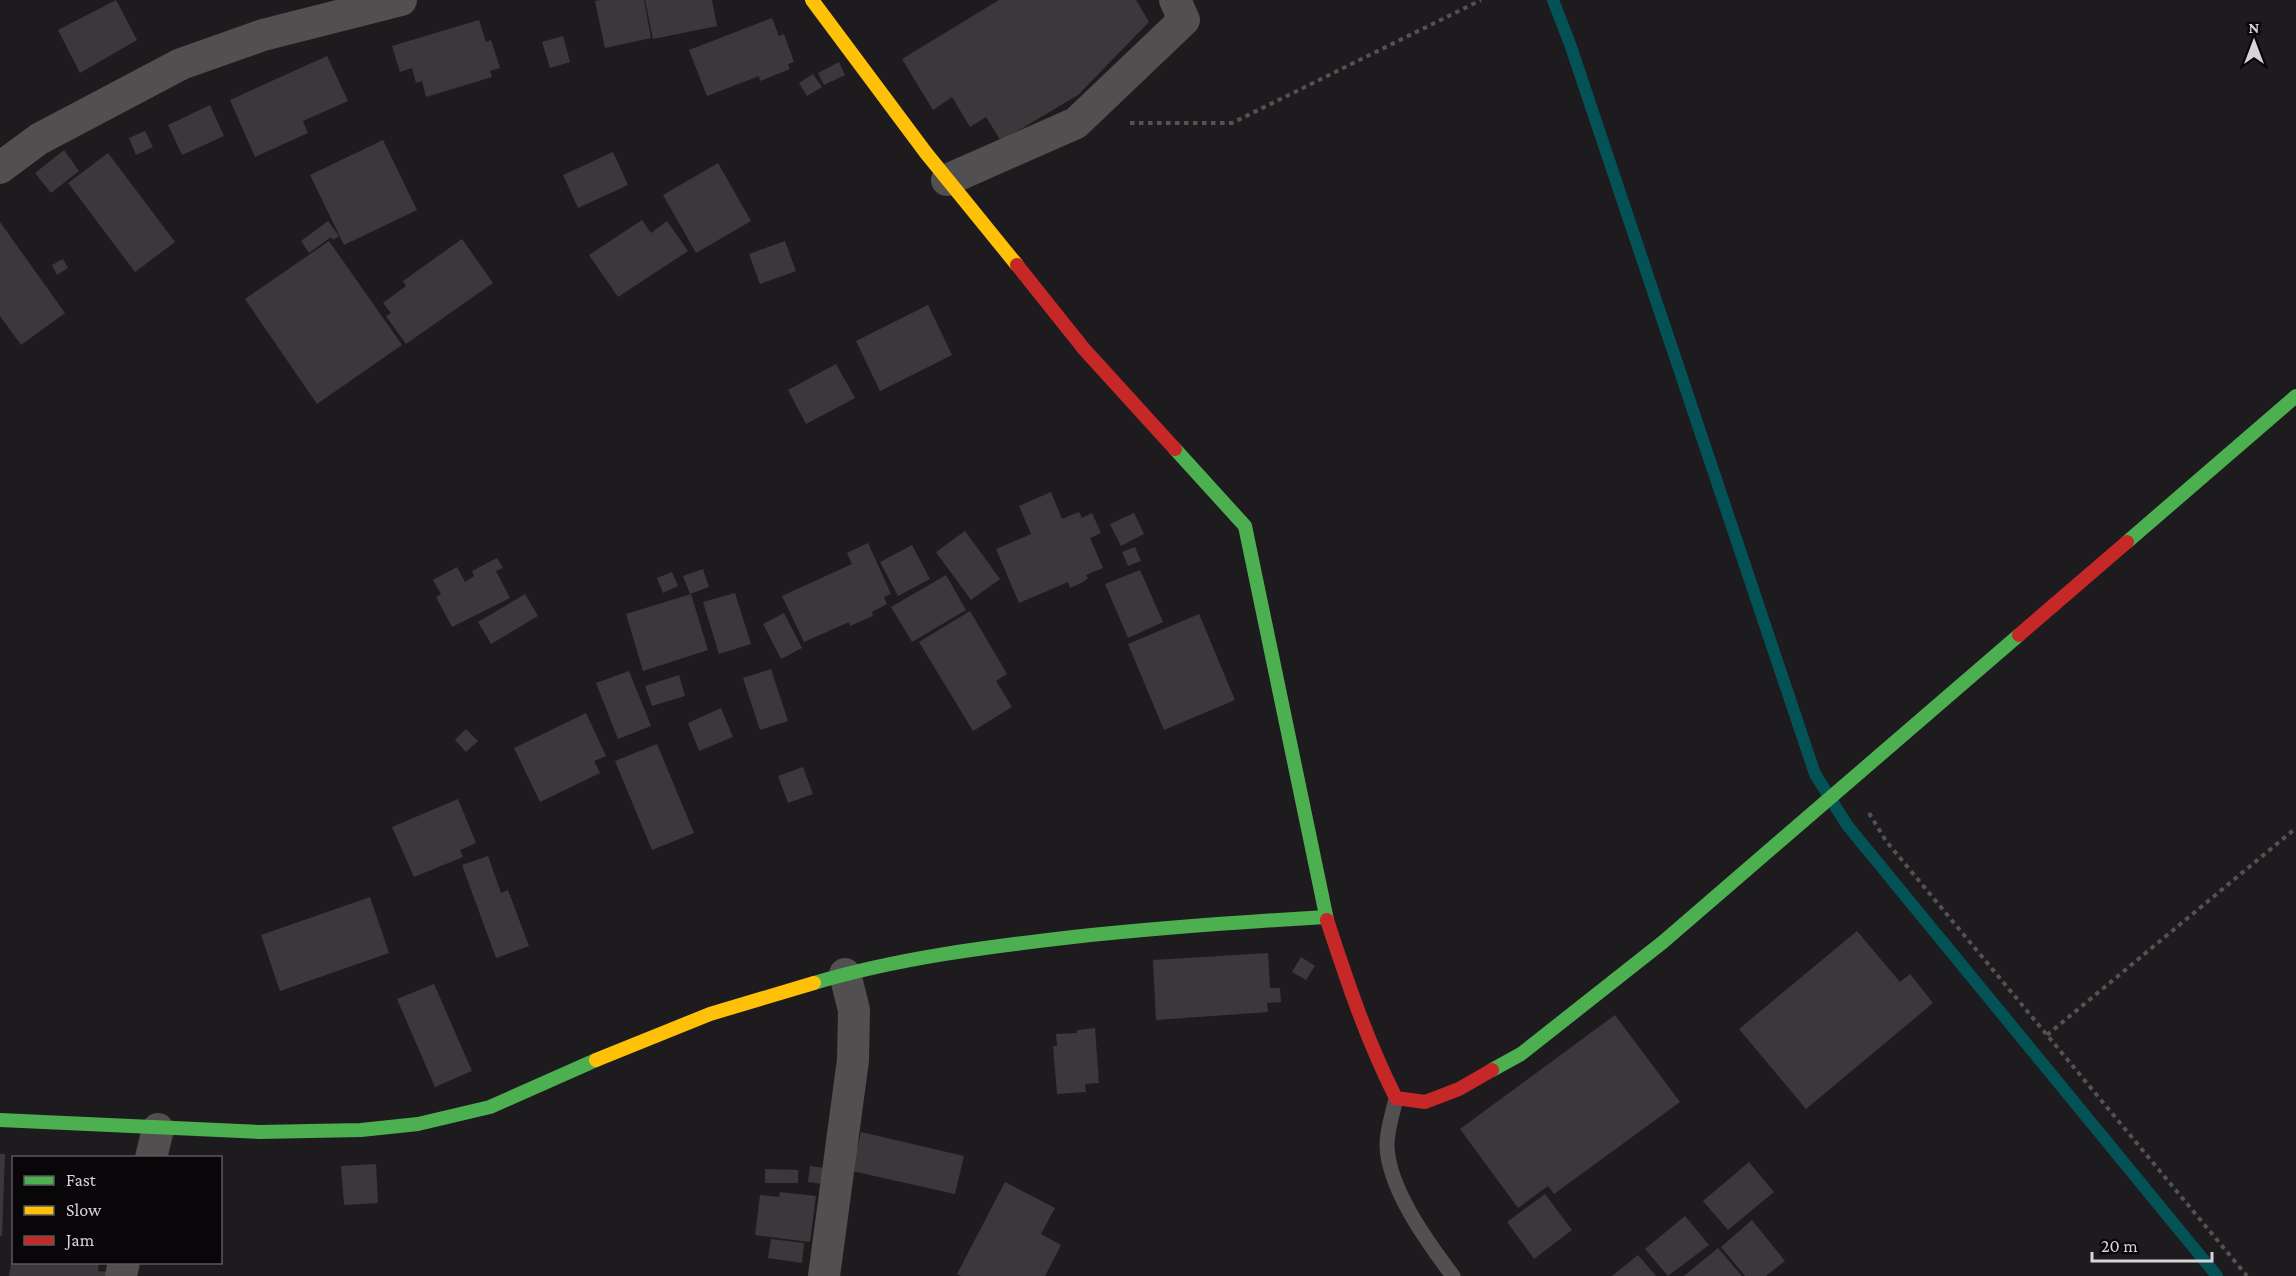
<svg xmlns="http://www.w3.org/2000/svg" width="2296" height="1276" viewBox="0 0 2296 1276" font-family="'Crimson Pro',serif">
  <rect width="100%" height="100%" fill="#1e1b1f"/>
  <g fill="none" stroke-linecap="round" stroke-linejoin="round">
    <path stroke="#035356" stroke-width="12" d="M1553,0L1570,44L1815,774L1847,825L2217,1276"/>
  </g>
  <g fill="#3a383b">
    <path d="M116,0L137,40L80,73L58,30Z"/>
    <path d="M601,0H644L651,38L605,48L595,1Z"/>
    <path d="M645,0H712L717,26L653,39Z"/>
    <path d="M999,0H1136L1149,22L1078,95L1001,141L986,117L970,127L952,97L933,110L902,59Z"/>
    <path d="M772,18L779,36L784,34L794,62L788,64L790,69L760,81L759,76L707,96L689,50Z"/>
    <path d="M479,20L486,42L491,40L500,68L490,71L492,77L426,97L422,81L416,83L412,68L400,72L392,46Z"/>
    <path d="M563,36L570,62L550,68L542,42Z"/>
    <path d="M327,56L348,101L303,121L308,133L255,157L230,100Z"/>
    <path d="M839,62L845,75L824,85L818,73Z"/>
    <path d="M813,74L822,87L807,96L799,83Z"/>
    <path d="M210,105L224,136L182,155L168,125Z"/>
    <path d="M145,131L153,147L136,155L129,138Z"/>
    <path d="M383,140L417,210L344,245L310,175Z"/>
    <path d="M64,150L79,171L51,193L35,173Z"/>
    <path d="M613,152L628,185L578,208L563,175Z"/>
    <path d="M108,153L175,242L135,272L68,183Z"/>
    <path d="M718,163L751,221L696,253L663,195Z"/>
    <path d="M642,220L651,233L667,221L688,251L618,297L589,255Z"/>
    <path d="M328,221L339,236L333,240L331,237L309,253L301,241Z"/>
    <path d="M0,222L65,313L21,345L0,316Z"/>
    <path d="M462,239L493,283L406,344L386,316L391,313L383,303L406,286L403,281Z"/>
    <path d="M329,241L402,345L317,404L245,299Z"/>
    <path d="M785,241L796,271L760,284L749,254Z"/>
    <path d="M63,259L68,268L57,275L52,265Z"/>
    <path d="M928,305L952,355L880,391L856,341Z"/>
    <path d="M836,364L855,398L806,424L788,390Z"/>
    <path d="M1051,492L1062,519L1079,512L1082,518L1092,513L1101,533L1090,538L1103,568L1086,575L1088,578L1083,582L1070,588L1068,582L1019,603L996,549L1031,534L1019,506Z"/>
    <path d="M1134,513L1144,534L1121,546L1110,524Z"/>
    <path d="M965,531L1000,579L971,600L936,552Z"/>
    <path d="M868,543L891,594L884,597L887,604L872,612L873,616L850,626L849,622L804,642L782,596L852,564L847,553Z"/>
    <path d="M912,545L930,579L898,596L880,562Z"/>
    <path d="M1135,547L1141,561L1128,566L1122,552Z"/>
    <path d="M497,558L503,568L496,571L510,598L452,627L436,597L441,594L433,580L457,567L465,582L474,576L472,571Z"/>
    <path d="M703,569L709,587L690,594L683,576Z"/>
    <path d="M1140,570L1163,622L1128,638L1105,584Z"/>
    <path d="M672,572L678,586L663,593L657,578Z"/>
    <path d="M946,575L966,610L912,642L891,607Z"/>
    <path d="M735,593L751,644L719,654L703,602Z"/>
    <path d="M525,594L538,616L491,644L478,622Z"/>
    <path d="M691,594L708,650L643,671L626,614Z"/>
    <path d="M970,611L1007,674L996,681L1012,707L973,731L919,642Z"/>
    <path d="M784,613L802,648L781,659L763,624Z"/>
    <path d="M1199,614L1235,700L1164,730L1128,644Z"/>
    <path d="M771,669L788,721L760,730L743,678Z"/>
    <path d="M629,671L651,726L618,739L596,683Z"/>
    <path d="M679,675L685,696L652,706L645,686Z"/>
    <path d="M721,708L733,737L699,751L688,723Z"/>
    <path d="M586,713L606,756L594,761L600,773L540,802L514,748Z"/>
    <path d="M466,729L478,741L466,752L455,740Z"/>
    <path d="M657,744L694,833L652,850L615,761Z"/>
    <path d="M803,767L813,794L788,803L778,776Z"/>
    <path d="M458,799L476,843L460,850L463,857L414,877L392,827Z"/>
    <path d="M488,856L501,893L508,890L529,946L496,958L462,865Z"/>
    <path d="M370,897L389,953L280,991L261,935Z"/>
    <path d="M1857,931L1900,982L1910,974L1933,1003L1806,1109L1739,1029Z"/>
    <path d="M1268,953L1270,988H1280L1281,1002L1267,1003L1268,1012L1156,1020L1153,960Z"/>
    <path d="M1301,957L1315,966L1306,980L1292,972Z"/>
    <path d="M434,984L472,1071L435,1087L397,999Z"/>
    <path d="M1615,1015L1680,1102L1554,1194L1548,1186L1518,1208L1460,1129Z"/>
    <path d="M1095,1028L1099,1083L1085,1084L1086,1092L1057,1094L1053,1046H1057L1056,1034L1077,1033V1030Z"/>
    <path d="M861,1132L964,1156L955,1194L852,1171Z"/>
    <path d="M0,1154H5L2,1236H0Z"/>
    <path d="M1749,1162L1774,1192L1728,1230L1703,1201Z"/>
    <path d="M376,1164L378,1203L344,1205L341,1166Z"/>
    <path d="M810,1166L824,1168L822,1184L808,1182Z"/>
    <path d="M765,1169L798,1170V1183H765Z"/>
    <path d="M1005,1182L1055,1208L1041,1234L1061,1245L1045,1276H961L957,1274Z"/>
    <path d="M780,1192L816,1196L810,1242L755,1235L760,1195L779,1197Z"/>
    <path d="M1545,1194L1572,1230L1534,1259L1507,1222Z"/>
    <path d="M1685,1216L1709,1245L1668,1276L1645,1249Z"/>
    <path d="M1752,1220L1785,1261L1766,1276H1745L1721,1247Z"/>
    <path d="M771,1239L804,1243L802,1263L768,1258Z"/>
    <path d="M1718,1248L1742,1276H1684Z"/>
    <path d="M1638,1255L1656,1276H1612Z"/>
    <path d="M12,1258L14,1262H99L98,1271L108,1272L107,1276H9Z"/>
  </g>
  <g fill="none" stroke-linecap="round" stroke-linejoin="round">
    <g stroke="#535151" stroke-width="4" stroke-dasharray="4.5 4.5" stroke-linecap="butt">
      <path d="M1130,123H1232L1481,0"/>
      <path d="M1869,813L1886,841L2247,1276"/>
      <path d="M2047,1035L2296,828"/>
    </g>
    <path stroke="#514f4f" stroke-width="15" d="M1396,1098C1393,1113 1387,1129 1387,1144C1387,1187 1428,1243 1453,1276"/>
    <g stroke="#514f4f" stroke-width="32">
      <path d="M0,168L39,139L181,64L263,35L401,0"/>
      <path d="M947,180L1076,123L1184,20L1175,0"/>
      <path d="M151,1158L158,1129"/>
      <path d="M121,1276L124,1262"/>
      <path d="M824,1276L853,1060L854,1010L845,974"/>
    </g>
    <g stroke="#4caf50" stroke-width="14">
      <path d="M1175,449L1245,526L1327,920"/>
      <path d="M2127,542L2296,396"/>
      <path d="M814,983C898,958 986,947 1073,937C1157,928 1241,922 1326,917"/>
      <path d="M1492,1070L1521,1054L1663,942L2019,635"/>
      <path d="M0,1120L259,1132L361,1130L418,1124L490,1107L596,1060"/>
    </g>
    <g stroke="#ffc107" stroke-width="14">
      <path d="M812,0L926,153L1017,265"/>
      <path d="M596,1060L710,1014L814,983"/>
    </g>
    <g stroke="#c62828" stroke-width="14">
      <path d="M1017,265L1084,349L1175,449"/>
      <path d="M2019,635L2127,542"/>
      <path d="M1327,920C1347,981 1367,1041 1396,1098L1425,1102L1459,1089L1492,1070"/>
    </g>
  </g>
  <rect x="12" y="1156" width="210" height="108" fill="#080608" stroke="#5b585b" stroke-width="1.5"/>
  <rect x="24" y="1176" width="30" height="9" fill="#4caf50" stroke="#5b585b" stroke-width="1.5"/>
  <text x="66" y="1186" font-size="18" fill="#d7d3d8">Fast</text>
  <rect x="24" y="1206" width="30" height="9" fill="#ffc107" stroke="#5b585b" stroke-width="1.5"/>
  <text x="66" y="1216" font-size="18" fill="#d7d3d8">Slow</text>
  <rect x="24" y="1236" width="30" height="9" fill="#c62828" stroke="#5b585b" stroke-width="1.5"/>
  <text x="66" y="1246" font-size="18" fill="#d7d3d8">Jam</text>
  <g transform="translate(2254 42)" stroke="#080608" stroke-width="4.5" paint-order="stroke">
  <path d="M0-4.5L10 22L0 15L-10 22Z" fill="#d7d3d8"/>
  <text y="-9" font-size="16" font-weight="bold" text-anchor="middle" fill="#d7d3d8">N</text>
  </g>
  <path d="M2092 1252v9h120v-9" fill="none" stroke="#d7d3d8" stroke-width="3"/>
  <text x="2101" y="1252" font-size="18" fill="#d7d3d8" stroke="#080608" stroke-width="4.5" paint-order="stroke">20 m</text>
</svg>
